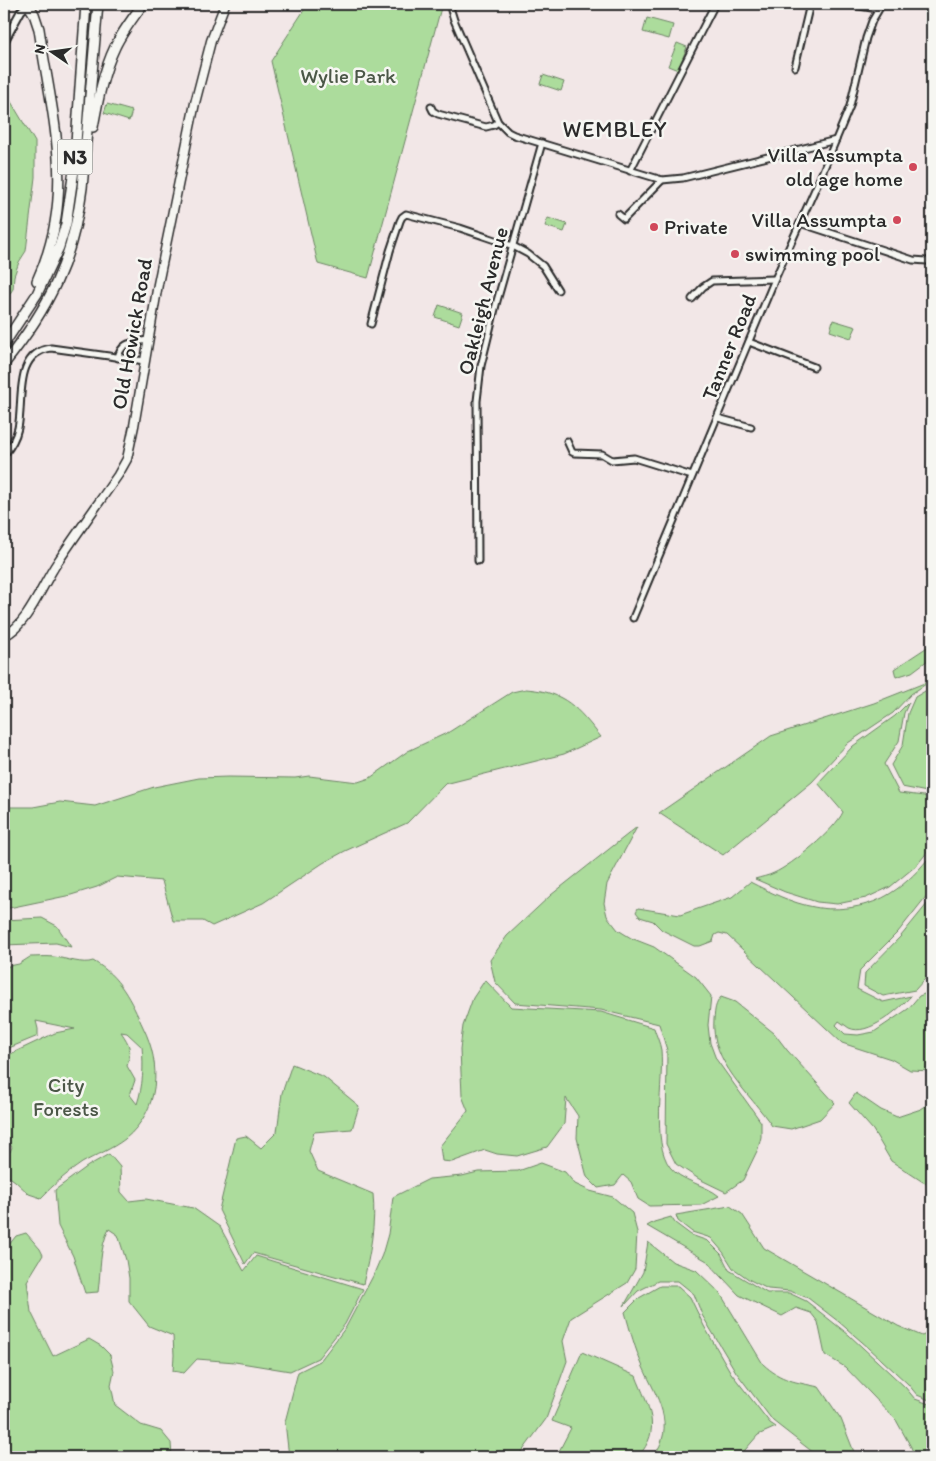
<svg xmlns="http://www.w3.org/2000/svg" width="936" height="1461" viewBox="0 0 936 1461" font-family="Itim,sans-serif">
  <rect width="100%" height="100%" fill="#f2e7e7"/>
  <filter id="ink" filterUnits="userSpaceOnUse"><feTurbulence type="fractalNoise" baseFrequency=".02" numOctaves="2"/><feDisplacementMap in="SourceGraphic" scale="10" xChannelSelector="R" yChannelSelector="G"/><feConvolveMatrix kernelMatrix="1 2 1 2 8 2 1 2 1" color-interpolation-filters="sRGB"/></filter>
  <g filter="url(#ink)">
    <g fill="#acdc9c" stroke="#6c8464" fill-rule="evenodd">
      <path d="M308,4H442L368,278L318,264L271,61Z"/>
      <path d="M647,18L673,25L669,39L643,32Z"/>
      <path d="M677,43L687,47L678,70L668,66Z"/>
      <path d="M543,75L564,82L561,91L540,84Z"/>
      <path d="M4,95L10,100L35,142V177L26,251L19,262L14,276L13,289L4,302Z"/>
      <path d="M107,104L132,111L129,121L104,113Z"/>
      <path d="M548,218L567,224L564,232L545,226Z"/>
      <path d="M439,305L463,313L459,325L435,317Z"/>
      <path d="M833,320L856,327L851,338L830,331Z"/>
      <path d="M932,644V660H928L912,672L896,677L894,669Z"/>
      <path d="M932,680L911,694L893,713L848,743L812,782L723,855L659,813L771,736L874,703Z"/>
      <path d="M932,687V793L902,787L891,765L903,745L908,713L915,697Z"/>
      <path d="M526,689C566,692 577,708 601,737L564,754L445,784L407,823L345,851L323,863L263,903L212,926L203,921H173L162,881L117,877L97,887L71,895L4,909V807H33L60,802L95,806L154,787L199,778L228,777L295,778L309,776L358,782L370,778L408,751L449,732L512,692Z"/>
      <path d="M909,702L904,713L899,741L884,764L899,793L932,797V846L917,865L890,887L866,898L837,904L817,902L785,892L755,879C761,877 768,876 774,873C792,865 835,830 843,812L818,783L853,746L895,716Z"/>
      <path d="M637,827L607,884L604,903L607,916L618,930L631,938L654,947L696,977L711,996L708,1025L710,1043L716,1059L761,1122V1137L758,1149L743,1180L726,1192L699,1179L676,1164L666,1144L667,1050L659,1024L601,1010L515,1003L495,982L490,960L507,936L551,895Z"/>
      <path d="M932,854V889L898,932L860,970L857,989L883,1002L911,996C899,1009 868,1037 849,1028C846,1026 842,1023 839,1021L836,1025L845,1034L858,1035L874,1032L908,1009L919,996L932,991V1071L910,1070L891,1059L842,1043L727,935L719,933L715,935L713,941L700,946H694L662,930L653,921L640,917L636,912L638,908L680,915L732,897L750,882C770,892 791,903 814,907C838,912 870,907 891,893C907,883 921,868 932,854Z"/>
      <path d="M932,898V971L915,990L883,996L864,986L865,973L901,936Z"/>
      <path d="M42,918L57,926L71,947L56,943L4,945V920Z"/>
      <path d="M30,957C38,957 46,956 54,957C66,958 83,965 93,961C120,976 131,1001 143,1027C162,1065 160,1110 125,1139C112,1149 96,1155 82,1163C67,1173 53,1185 41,1198L29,1194L15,1181L4,1173V1156L10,1152L12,1147L4,1137V1057L55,1033L75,1029L36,1021L38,1029V1036L4,1050V967L19,964ZM121,1032L127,1033L142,1047C144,1067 143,1086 137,1104L130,1095L135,1080L127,1066C132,1050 130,1045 121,1032Z"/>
      <path d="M485,980L511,1007L601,1012L654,1028C656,1035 660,1043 661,1050C664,1082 651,1142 670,1167C679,1180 708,1186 719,1196L701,1205L649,1206L638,1199L631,1182L623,1175L615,1185L598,1188L587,1177L577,1138L578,1116L566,1098L564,1124L547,1147L517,1156L497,1154L485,1150L452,1162L442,1161L440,1146L468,1111L462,1096L460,1049L463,1026L473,998Z"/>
      <path d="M721,997L735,1002L774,1033L787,1050L835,1103L820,1119L791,1129L772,1126C750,1093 710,1062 714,1019C715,1010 715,1004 721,997Z"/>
      <path d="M292,1064L324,1077L359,1106L352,1129L314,1132L309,1151L318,1171L373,1194C376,1224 370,1254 363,1284L253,1253L245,1264L219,1210L236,1138L246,1136L261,1148L277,1132L282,1093Z"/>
      <path d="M856,1093L881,1110L897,1117L921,1109L932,1102V1185L923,1182L891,1161L873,1130L849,1103Z"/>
      <path d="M109,1154L120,1167L121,1192L129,1201L146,1199L193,1208L220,1227L244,1271L256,1256L363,1289L345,1324L318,1358L290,1371L235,1362L197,1359L184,1373L173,1371L174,1355L173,1336L149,1326L129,1301V1278L126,1260L118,1235L109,1229C99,1248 101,1271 98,1292L85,1293L73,1256L58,1226L55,1190L88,1166Z"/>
      <path d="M541,1163L565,1172L575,1184L590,1191L613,1197L632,1213L637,1232L635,1269L627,1283L571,1318L563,1341L567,1361L546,1419L518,1457H289L285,1422L298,1372L320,1361L346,1327L373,1276L382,1255L388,1234L393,1197L429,1179L462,1176L478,1172L518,1171Z"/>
      <path d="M730,1206L742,1214L764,1248L898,1326L922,1336L932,1331V1401L917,1395L908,1384L869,1348L839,1322L808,1298L790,1291L768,1289L750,1280L733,1268L723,1252L711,1238L692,1232L678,1221L676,1215Z"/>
      <path d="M671,1217L675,1223L691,1235L708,1241L721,1254L729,1270L767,1293H789L806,1301L849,1335L905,1387L915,1399L932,1405V1457H915L911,1447L896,1420L845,1367L825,1355L818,1322L811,1313L796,1308L782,1316L739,1295L707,1261L647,1226L654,1222Z"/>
      <path d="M26,1233L40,1249L43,1255L27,1281L31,1312L53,1356L89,1339L101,1346L110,1355L114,1371L111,1385L115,1405L141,1425L161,1431L171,1443L172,1457H4V1251L16,1236Z"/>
      <path d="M648,1242L673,1262L696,1270L720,1293L763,1364C781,1381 796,1382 819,1387L841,1419L856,1457H819L773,1421L736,1372L702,1315L694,1294L678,1281H658L638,1291L624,1306L643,1272Z"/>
      <path d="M660,1286H678L690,1297L704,1326L731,1373L770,1423L776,1427L758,1435L739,1457H653C677,1425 657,1398 643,1367C635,1349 630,1330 625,1312L639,1298Z"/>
      <path d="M582,1352L636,1376C648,1407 663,1428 638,1457H556L571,1428L552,1421Z"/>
    </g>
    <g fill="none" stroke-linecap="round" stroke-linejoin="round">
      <defs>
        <g id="minor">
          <path d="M449,4L454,20L498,122L508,132L514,135L662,180L683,178L836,140"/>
          <path d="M847,4L878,9"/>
          <path d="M795,67L810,4"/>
          <path d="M431,107L433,111L438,114L486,127L494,125L498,122"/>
          <path d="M630,171L715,4"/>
          <path d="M618,214L624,219L662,180"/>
          <path d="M800,223L913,260L927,261L932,259"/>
          <path d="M692,299L703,287L712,281L775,279"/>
          <path d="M371,324L390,251L400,221L402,217L406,214L460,228L513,246L528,254L543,266L558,290"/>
          <path d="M749,342L814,367"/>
          <path d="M118,358C121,341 133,343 148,340"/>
          <path d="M718,418L751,427"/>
          <path d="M567,441L572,452L574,453L602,454L612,460L634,458L692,476"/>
          <path d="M4,455C10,448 16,437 18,428C24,402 13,353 51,348L145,361"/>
          <path d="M478,561L477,401L481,366L497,301L542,143"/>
          <path d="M633,618L775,279L820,178L850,106L866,38L872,21L882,4"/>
        </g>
        <path id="tertiary" d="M4,42L21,11L28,4"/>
        <path id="secondary" d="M4,636C28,625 42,585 57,563C77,533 98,504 118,475L127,459L134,426L158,284L195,103L211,41L225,4"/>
        <g id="motorway">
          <path d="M28,4L34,14L39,29C52,118 77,194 37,281"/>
          <path d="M93,127C98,100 103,72 115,47C122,32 133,18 143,4"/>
          <path d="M4,344L37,294L59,247L66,224L74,170L86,4"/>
          <path d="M4,364C49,308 73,260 82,188L98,4"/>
        </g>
      </defs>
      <use href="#minor" stroke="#2b2b2b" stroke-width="9"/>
      <use href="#tertiary" stroke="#2b2b2b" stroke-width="10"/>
      <use href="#secondary" stroke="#2b2b2b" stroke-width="11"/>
      <use href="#motorway" stroke="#2b2b2b" stroke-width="12"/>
      <use href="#minor" stroke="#f6f6f2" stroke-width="5"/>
      <use href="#tertiary" stroke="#f6f6f2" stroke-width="6"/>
      <use href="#secondary" stroke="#f6f6f2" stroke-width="8"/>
      <use href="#motorway" stroke="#f6f6f2" stroke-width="9"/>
    </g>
  </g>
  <g fill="#d1495b" stroke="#f6f6f2" stroke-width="2">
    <circle cx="913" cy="167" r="5"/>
    <circle cx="897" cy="220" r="5"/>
    <circle cx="654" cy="227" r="5"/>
    <circle cx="735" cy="254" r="5"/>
  </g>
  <g text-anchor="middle" stroke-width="5" stroke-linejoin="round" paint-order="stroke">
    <rect fill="#f6f6f2" stroke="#686867" stroke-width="1" x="57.5" y="139.5" width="35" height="35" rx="4"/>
    <g font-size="20" font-weight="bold" fill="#2b2b2b">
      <text x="75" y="164">N3</text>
    </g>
    <g font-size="21" fill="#4b5747" stroke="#f6f6f2">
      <text x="348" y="83">Wylie Park</text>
      <text x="66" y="1092">City<tspan x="66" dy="24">Forests</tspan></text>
    </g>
    <g font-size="21" fill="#2b2b2b" stroke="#f6f6f2" text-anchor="end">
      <text x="903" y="162">Villa Assumpta<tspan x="903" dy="24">old age home</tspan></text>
      <text x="887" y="227">Villa Assumpta</text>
      <text x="664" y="234" text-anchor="start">Private</text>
      <text x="745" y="261" text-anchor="start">swimming pool</text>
    </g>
    <g font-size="21" fill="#2b2b2b" stroke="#f6f6f2">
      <text transform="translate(483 301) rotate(-76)" y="7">Oakleigh Avenue</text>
      <text transform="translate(132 334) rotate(-80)" y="7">Old Howick Road</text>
      <text transform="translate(729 347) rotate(-68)" y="7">Tanner Road</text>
    </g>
    <g font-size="22" letter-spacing="1" fill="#2b2b2b" stroke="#f6f6f2">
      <text x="615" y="137">WEMBLEY</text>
    </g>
  </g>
  <rect width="936" height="1461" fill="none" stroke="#f6f6f2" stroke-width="20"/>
  <rect x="10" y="10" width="916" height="1441" fill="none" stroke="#2b2b2b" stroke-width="2" filter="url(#ink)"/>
  <g transform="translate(52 52) rotate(283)" stroke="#f6f6f2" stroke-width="4" paint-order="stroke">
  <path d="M0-4L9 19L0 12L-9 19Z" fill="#2b2b2b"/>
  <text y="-8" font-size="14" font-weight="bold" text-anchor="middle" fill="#2b2b2b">N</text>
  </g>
</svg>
